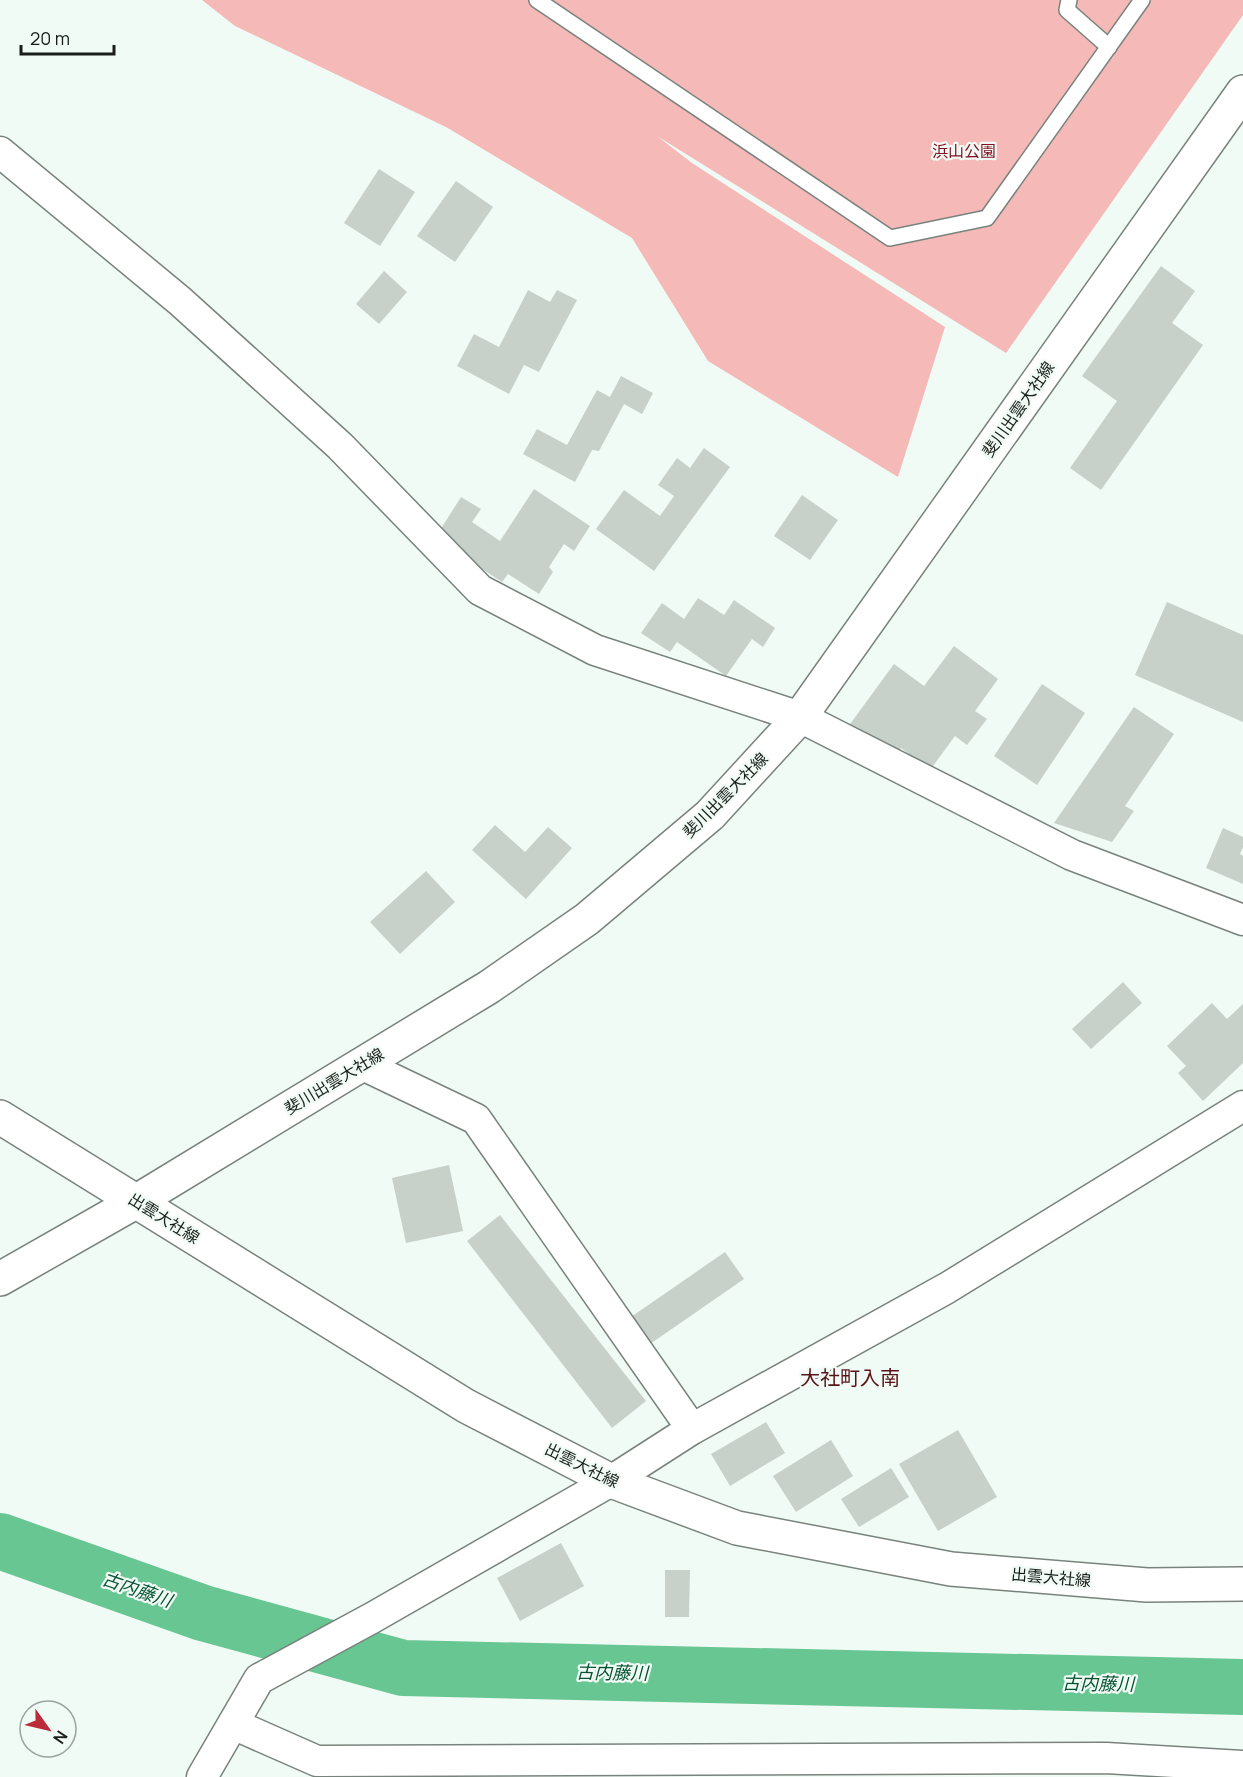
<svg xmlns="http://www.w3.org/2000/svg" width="1243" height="1777" viewBox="0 0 1243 1777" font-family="Manrope,'Noto Sans JP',sans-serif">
  <rect width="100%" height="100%" fill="#f1fbf5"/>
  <path fill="#f5b9b7" d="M202,0H1243V15L1006,353L657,136L692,163L945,327L898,477L708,361L632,238L446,127L235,26Z"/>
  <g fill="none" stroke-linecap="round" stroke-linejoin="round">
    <path stroke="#68c693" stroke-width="56" d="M0,1541L203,1613L403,1668L1243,1687"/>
  </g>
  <g fill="#c7d1ca">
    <path d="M379,169L415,192L380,246L344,223Z"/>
    <path d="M456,181L493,207L455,262L417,236Z"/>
    <path d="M1161,266L1195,291L1172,323L1203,345L1101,490L1070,468L1117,401L1082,376Z"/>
    <path d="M384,271L407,292L379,324L356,304Z"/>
    <path d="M528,290L550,302L557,290L577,300L539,372L524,365L509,394L457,366L474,334L499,347Z"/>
    <path d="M621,376L653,393L642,414L624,404L599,451L592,450L575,482L523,454L537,429L567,445L597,390L610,397Z"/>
    <path d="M704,448L730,467L654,571L596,529L624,490L660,516L674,496L658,485L677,458L690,468Z"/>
    <path d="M534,489L590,526L574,551L564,544L549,567L553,572L539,594L508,574L502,582L435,538L461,497L481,509L472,522L500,541Z"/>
    <path d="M802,495L838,520L810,560L774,536Z"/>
    <path d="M698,598L724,615L734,600L775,628L763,647L752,639L726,676L677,642L670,652L641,633L662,603L684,619Z"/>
    <path d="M1167,602L1243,635V722L1135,675Z"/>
    <path d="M954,646L998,679L975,711L987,719L967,745L955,736L930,770L901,748L889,764L845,731L894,664L924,686Z"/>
    <path d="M1042,684L1085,713L1037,785L994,756Z"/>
    <path d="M1134,707L1174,734L1125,806L1134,811L1112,842L1054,823Z"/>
    <path d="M495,825L525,852L548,827L572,848L526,899L472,850Z"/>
    <path d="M1223,828L1243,837V847L1240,854L1243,856V884L1206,868Z"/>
    <path d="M426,871L455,902L400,954L370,922Z"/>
    <path d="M1123,982L1142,1003L1091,1049L1072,1029Z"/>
    <path d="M1212,1003L1227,1019L1243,1004V1063L1203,1101L1178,1073L1186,1066L1167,1046Z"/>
    <path d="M449,1165L463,1231L406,1243L392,1178Z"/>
    <path d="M500,1215L646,1401L612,1428L467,1241Z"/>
    <path d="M725,1252L744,1279L650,1344L631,1317Z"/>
    <path d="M766,1422L785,1453L730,1486L711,1454Z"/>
    <path d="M958,1430L997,1497L938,1531L899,1464Z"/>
    <path d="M831,1440L853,1476L796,1512L773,1476Z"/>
    <path d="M891,1468L909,1497L859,1527L841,1499Z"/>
    <path d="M561,1543L584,1586L520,1621L497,1578Z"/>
    <path d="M665,1570H690L689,1617H665Z"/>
  </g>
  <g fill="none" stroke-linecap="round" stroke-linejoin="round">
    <defs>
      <g id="service">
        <path d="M537,0L890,238L987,218L1142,0"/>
        <path d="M1069,0L1067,10L1109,47"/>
      </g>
      <g id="minor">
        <path d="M0,152L180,301L340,446L480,590L595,650L800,717L1072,855L1243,920"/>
        <path d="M361,1064L476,1119L692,1429"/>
        <path d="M233,1724L317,1761L1106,1758L1243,1766"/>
        <path d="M202,1777L259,1679L372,1618L611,1481L692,1429L947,1288L1243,1106"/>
      </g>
      <path id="secondary" d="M0,1279L137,1201L489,987L587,919L710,815L800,717L1243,92"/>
      <path id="primary" d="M0,1117L466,1406L611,1481L737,1528L951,1569L1147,1585L1243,1584"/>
    </defs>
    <use href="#service" stroke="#79837d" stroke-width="18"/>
    <use href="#minor" stroke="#79837d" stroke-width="33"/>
    <use href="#secondary" stroke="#79837d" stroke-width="36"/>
    <use href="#primary" stroke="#79837d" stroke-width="36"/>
    <use href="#service" stroke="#fff" stroke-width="15"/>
    <use href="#minor" stroke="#fff" stroke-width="30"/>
    <use href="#secondary" stroke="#fff" stroke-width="33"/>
    <use href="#primary" stroke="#fff" stroke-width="33"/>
  </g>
  <g text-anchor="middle" stroke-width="4.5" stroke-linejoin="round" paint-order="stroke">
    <g font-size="16" fill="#820d1e" stroke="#f1fbf5">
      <text x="964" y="157">浜山公園</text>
    </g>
    <g font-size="16" fill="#1a1e1b" stroke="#f1fbf5">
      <text transform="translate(1018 409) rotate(-55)" y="6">斐川出雲大社線</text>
      <text transform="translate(725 795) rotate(-45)" y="6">斐川出雲大社線</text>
      <text transform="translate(334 1081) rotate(-31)" y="6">斐川出雲大社線</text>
      <text transform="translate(164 1218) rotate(32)" y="6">出雲大社線</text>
      <text transform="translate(582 1465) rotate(26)" y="6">出雲大社線</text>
      <text transform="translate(1051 1577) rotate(5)" y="6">出雲大社線</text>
    </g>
    <g font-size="18" font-style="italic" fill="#055332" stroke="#f1fbf5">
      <text transform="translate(137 1590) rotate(19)" y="6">古内藤川</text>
      <text transform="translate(612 1673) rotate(1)" y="6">古内藤川</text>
      <text transform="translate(1098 1684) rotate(1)" y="6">古内藤川</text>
    </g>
    <g font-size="20" fill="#581318" stroke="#f1fbf5">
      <text x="850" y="1385">大社町入南</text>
    </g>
  </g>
  <g transform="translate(48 1729) rotate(124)"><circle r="28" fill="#f1fbf5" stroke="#9ba39e" stroke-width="1.5"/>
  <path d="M0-4.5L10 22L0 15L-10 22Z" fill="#bb2b38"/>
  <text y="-9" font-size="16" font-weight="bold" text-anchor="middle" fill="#1a1e1b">N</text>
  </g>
  <path d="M21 45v9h93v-9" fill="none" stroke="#1a1e1b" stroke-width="3"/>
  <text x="30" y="45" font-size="18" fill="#1a1e1b" stroke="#f1fbf5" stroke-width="4.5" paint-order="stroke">20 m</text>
</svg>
